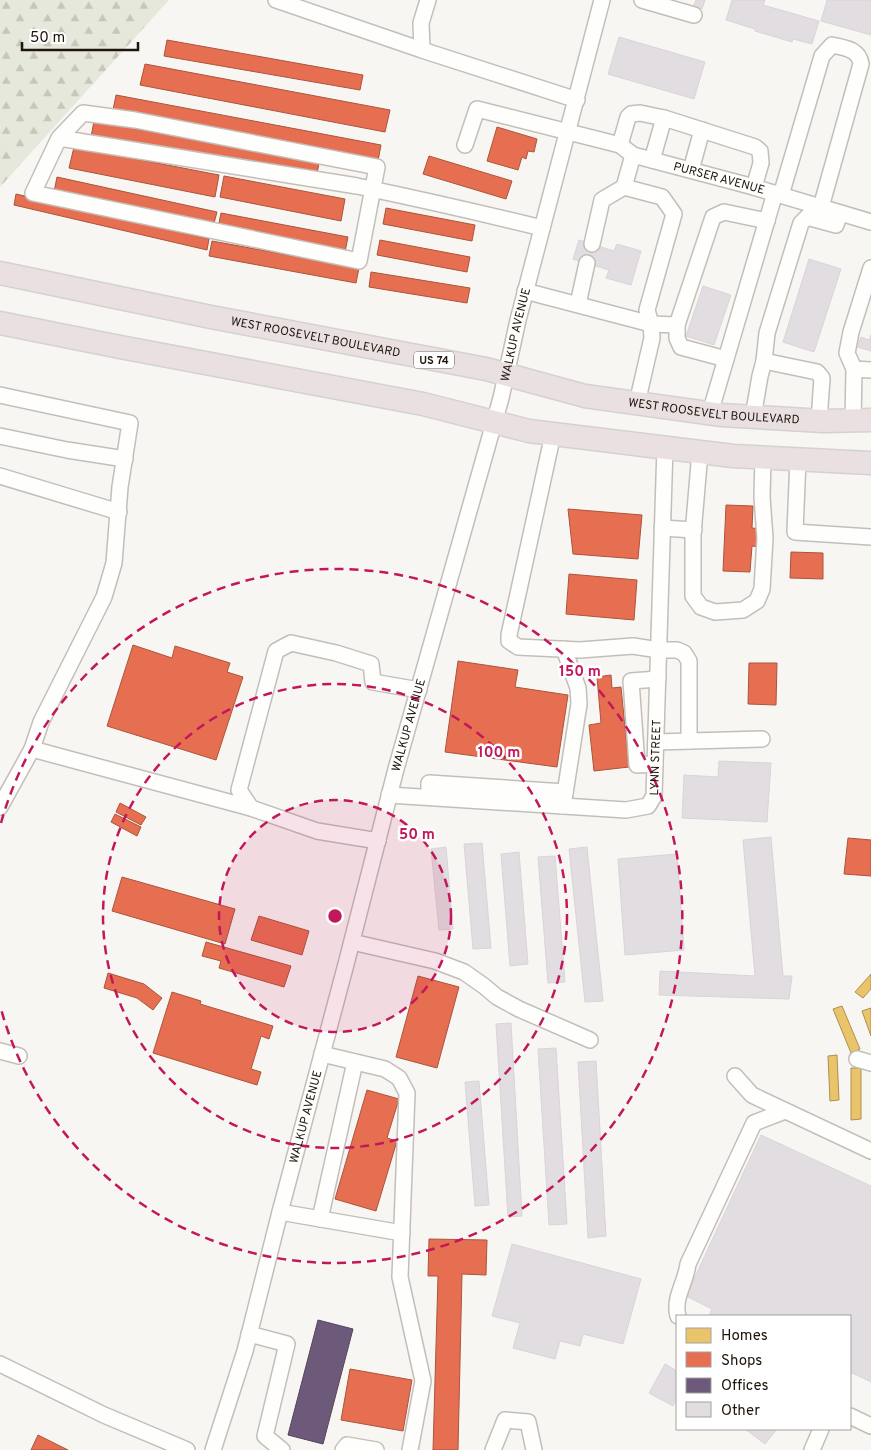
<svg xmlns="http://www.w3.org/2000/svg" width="871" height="1450" viewBox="0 0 871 1450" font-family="Overpass,sans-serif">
  <defs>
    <pattern id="forest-firs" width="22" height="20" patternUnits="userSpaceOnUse" patternTransform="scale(1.25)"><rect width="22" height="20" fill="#e7e8dc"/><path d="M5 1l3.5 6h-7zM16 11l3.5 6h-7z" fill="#c6c6bb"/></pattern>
  </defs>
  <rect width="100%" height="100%" fill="#f8f6f3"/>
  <path fill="url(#forest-firs)" d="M0,0H169L0,187Z"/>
  <g fill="#e9c46a" stroke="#ac904e">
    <path d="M871,974V989L863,998L855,992Z"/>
    <path d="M842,1006L860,1049L851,1053L833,1009Z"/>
    <path d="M871,1008V1036L862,1011Z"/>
    <path d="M837,1055L839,1100L830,1101L828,1056Z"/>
    <path d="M851,1068H861V1119L851,1120Z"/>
  </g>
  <g fill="#e76f51" stroke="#ab543c">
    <path d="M167,40L363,75L360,90L164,56Z"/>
    <path d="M145,64L390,110L385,132L140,85Z"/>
    <path d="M116,95L381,145L378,161L113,110Z"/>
    <path d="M94,121L319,163L316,179L91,137Z"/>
    <path d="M497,127L537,139L534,152L528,151L526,159L522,157L518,170L487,161Z"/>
    <path d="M74,147L219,175L215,197L69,168Z"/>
    <path d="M429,156L512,181L506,199L423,174Z"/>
    <path d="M224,176L345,199L341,221L220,197Z"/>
    <path d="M57,177L217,212L213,227L54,192Z"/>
    <path d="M16,194L209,239L207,250L14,205Z"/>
    <path d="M386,208L475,225L472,241L383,224Z"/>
    <path d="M221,213L348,237L345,252L218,228Z"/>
    <path d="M380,240L470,257L467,272L377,255Z"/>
    <path d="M212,241L359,268L356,283L209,256Z"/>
    <path d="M371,272L470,288L467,303L369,287Z"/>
    <path d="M726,505L753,506L752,528L762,529L761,547L752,546L750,572L723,571Z"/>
    <path d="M568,509L642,515L638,559L573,554Z"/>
    <path d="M791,552L823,553V579L790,578Z"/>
    <path d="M569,574L637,580L634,620L566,614Z"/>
    <path d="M133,645L172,658L175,646L230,663L227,672L243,677L216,760L107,726Z"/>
    <path d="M458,661L518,670L515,687L568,695L557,767L445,752Z"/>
    <path d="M749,663H777L776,705L748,704Z"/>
    <path d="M611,675L612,688L621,687L629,767L594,771L589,725L601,723L597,677Z"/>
    <path d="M120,803L146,817L141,825L116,812Z"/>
    <path d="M115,814L141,827L137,836L111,822Z"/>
    <path d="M848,838L871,840V876L844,874Z"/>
    <path d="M122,877L235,909L225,944L112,911Z"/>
    <path d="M259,916L309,931L302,955L251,940Z"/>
    <path d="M206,942L291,966L284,987L219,968L221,961L202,956Z"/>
    <path d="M108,973L144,984L162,998L153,1010L137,998L104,988Z"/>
    <path d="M418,976L459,987L437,1068L396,1057Z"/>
    <path d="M172,992L201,1001L200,1004L273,1026L269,1039L261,1036L251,1069L261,1072L257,1085L153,1053Z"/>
    <path d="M367,1090L399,1099L387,1138L397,1141L376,1211L335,1199Z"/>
    <path d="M429,1239L487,1240L486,1275L462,1274L458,1450H433L438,1276H428Z"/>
    <path d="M350,1369L412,1380L403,1431L341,1420Z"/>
    <path d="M38,1435L68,1450H31Z"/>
  </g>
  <path fill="#6d597a" stroke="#554559" d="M318,1320L353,1329L323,1444L288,1435Z"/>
  <g fill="#e2dde1" stroke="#d9d4d9">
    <path d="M696,0H705L702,9L693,7Z"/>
    <path d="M732,0H765L763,5L819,21L812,44L793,39L792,42L755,31V29L726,20Z"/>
    <path d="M827,0H871V35L821,21Z"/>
    <path d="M619,37L705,62L694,99L608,74Z"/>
    <path d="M579,240L614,251L617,244L641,251L631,285L606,278L609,270L573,259Z"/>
    <path d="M809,259L841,269L814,352L783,342Z"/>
    <path d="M703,286L731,295L714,345L686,336Z"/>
    <path d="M871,335V351L857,347L861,337L869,340Z"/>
    <path d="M719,761L771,763L767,822L682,818L684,775L718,777Z"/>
    <path d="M771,837L783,976H792L789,999L659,995L660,971L755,976L743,840Z"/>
    <path d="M482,843L491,948L473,949L464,844Z"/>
    <path d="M446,847L453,929L439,930L431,849Z"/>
    <path d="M587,847L603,1001L585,1002L569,849Z"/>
    <path d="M519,852L528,964L510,966L501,854Z"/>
    <path d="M677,854L684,950L625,955L618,859Z"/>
    <path d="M555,856L565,982L548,983L538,857Z"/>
    <path d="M511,1023L522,1216L508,1217L496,1024Z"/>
    <path d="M556,1048L567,1224L549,1225L538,1049Z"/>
    <path d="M596,1061L606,1236L588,1238L578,1062Z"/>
    <path d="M479,1081L489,1205L475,1206L465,1082Z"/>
    <path d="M761,1135L871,1186V1382L850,1372V1316H709L712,1309L686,1296Z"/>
    <path d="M512,1244L641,1279L623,1344L583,1334L580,1346L560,1341L555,1359L513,1348L520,1323L492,1316Z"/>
    <path d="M665,1364L677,1371V1398L673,1406L649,1393Z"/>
    <path d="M745,1429H777L765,1444Z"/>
  </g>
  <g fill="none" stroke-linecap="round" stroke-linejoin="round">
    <defs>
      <g id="minor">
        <path d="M276,0L422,50"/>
        <path d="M428,0L421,23L422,50L577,100"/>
        <path d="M642,0L694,15"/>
        <path d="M59,138L83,113L135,120L377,167L359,261L33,193L59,138L357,186C419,199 481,213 542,228"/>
        <path id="s1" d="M465,145L477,109L620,145L633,155L750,186L871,222"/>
        <path d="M620,145L628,117L631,114L640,113L664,118L755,147L760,151L761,163L754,187"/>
        <path d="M633,155L624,187L662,197L674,214L647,310L651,324L652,338L637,403"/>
        <path d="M652,160L664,118"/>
        <path d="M691,170L702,130"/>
        <path d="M781,195L822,56L832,45C845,48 859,49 861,64L821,207"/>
        <path d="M592,244L602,200L624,187"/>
        <path d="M525,291L651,324L677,325"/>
        <path d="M578,304L587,263"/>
        <path d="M726,359L681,347L677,338V325L713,217L724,212L767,221"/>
        <path d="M764,361L817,372L822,378L819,421"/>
        <path d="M854,369L871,370"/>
        <path d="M0,395L130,423L120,487L114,563L104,597L41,722L32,749"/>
        <path d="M710,413L775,193"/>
        <path d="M753,417L760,376L764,361L767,333L801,223L807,217L836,225L840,213"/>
        <path d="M853,421L854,369L847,353L851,332L871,268"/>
        <path d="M553,434L509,635V641L518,647L580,650L633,646L659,650H677L684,653L689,661V741"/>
        <path d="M0,436L67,450L125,459"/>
        <path d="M700,452L693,534V596L701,607L715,612L743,610L757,601L762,589L765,538L762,497L763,458"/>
        <path d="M798,459L795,532L871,537"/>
        <path d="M0,476L119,512"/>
        <path d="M662,528L694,530"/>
        <path d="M656,742L762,739"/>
        <path d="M655,764L637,765L631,681L658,679"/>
        <path id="s2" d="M389,795L626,810L648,806L654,796L665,447"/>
        <path d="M429,797V783L565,792"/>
        <path d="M563,806L579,704L578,688L564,649"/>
        <path d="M0,807L32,749L251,808"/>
        <path d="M378,841L317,831L251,808L239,790L276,651L291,643L336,653L371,664L373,682L419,690"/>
        <path d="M352,942L435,961L464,972L484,986L497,997L519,1009L590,1040"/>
        <path d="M0,1051L19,1056"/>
        <path d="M322,1054L385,1069L399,1078L407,1093L400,1277L423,1381L410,1450"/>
        <path d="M857,1059L871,1063"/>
        <path d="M735,1076L752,1095L871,1151"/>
        <path d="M280,1212L402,1233"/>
        <path d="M320,1219L355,1062"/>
        <path d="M678,1316C673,1298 686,1282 688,1264L754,1123L785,1111"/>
        <path d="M249,1334L287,1344L265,1436L282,1450"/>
        <path d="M0,1364L104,1415L187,1450"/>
        <path d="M850,1416L871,1426"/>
        <path id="s3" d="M213,1450L245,1351L280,1212L345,968L396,769L501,398L518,320L602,0"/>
        <path d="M343,1450L347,1445L376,1450"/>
        <path d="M493,1450L505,1420L528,1422L534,1450"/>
        <path d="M812,1450L821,1429"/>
      </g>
      <g id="highway">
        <path id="s4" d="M0,273L211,317L486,369L585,396L722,415L823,421L871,420"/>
        <path d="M0,323L120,347L423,404L529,431L733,456L871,463"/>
      </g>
    </defs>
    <use href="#minor" stroke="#c4beb8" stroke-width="18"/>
    <use href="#highway" stroke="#d4d2cf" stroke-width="25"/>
    <use href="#minor" stroke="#fefefd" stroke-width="15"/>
    <use href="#highway" stroke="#eae0e1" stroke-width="22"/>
  </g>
  <circle cx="335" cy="916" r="116" fill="#c2185b" fill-opacity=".12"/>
  <g fill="none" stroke="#c2185b" stroke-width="2.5" stroke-dasharray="9 6">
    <circle cx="335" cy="916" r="116"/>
    <circle cx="335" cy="916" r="232"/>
    <path d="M1 823A347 347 0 1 1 1 1009"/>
  </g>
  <g text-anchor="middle" stroke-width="5" stroke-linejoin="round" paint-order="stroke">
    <rect fill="#fff" stroke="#625b54" stroke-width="1" x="414" y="351.5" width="40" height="17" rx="4"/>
    <g font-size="11" font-weight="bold" fill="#1e150b">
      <text x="434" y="364">US 74</text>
    </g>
    <g font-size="12" fill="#1e150b" stroke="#fff">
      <text dy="4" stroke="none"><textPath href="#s1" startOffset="291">PURSER AVENUE</textPath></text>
      <text dy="4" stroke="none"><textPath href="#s3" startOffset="1156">WALKUP AVENUE</textPath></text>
      <text dy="4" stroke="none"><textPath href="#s4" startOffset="322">WEST ROOSEVELT BOULEVARD</textPath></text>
      <text dy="4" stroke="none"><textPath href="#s4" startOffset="728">WEST ROOSEVELT BOULEVARD</textPath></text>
      <text dy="4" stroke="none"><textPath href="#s3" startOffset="751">WALKUP AVENUE</textPath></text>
      <text dy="4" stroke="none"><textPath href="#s2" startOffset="310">LYNN STREET</textPath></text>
      <text dy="4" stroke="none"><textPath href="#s3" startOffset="346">WALKUP AVENUE</textPath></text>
    </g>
  </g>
  <circle cx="335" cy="916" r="8" fill="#c2185b" stroke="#fff" stroke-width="2.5"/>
  <g font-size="15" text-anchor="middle" font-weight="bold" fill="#c2185b" stroke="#fff" stroke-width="5" stroke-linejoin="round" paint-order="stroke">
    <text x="580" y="676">150 m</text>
    <text x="499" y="757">100 m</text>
    <text x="417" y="839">50 m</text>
  </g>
  <rect x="676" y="1315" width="175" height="115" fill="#ffffff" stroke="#a5a19d"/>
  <rect x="686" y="1328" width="25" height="15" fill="#e9c46a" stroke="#a5a19d"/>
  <text x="721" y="1340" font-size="15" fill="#1e150b">Homes</text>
  <rect x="686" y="1352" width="25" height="15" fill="#e76f51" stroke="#a5a19d"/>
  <text x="721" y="1365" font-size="15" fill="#1e150b">Shops</text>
  <rect x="686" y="1378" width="25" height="15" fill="#6d597a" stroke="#a5a19d"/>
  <text x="721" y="1390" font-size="15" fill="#1e150b">Offices</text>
  <rect x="686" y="1402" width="25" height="15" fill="#e2dde1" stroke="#a5a19d"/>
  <text x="721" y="1415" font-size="15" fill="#1e150b">Other</text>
  <path d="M22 42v8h116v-8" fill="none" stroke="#1e150b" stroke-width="2.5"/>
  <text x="30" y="42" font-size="15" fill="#1e150b" stroke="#ffffff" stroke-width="4" paint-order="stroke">50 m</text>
</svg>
